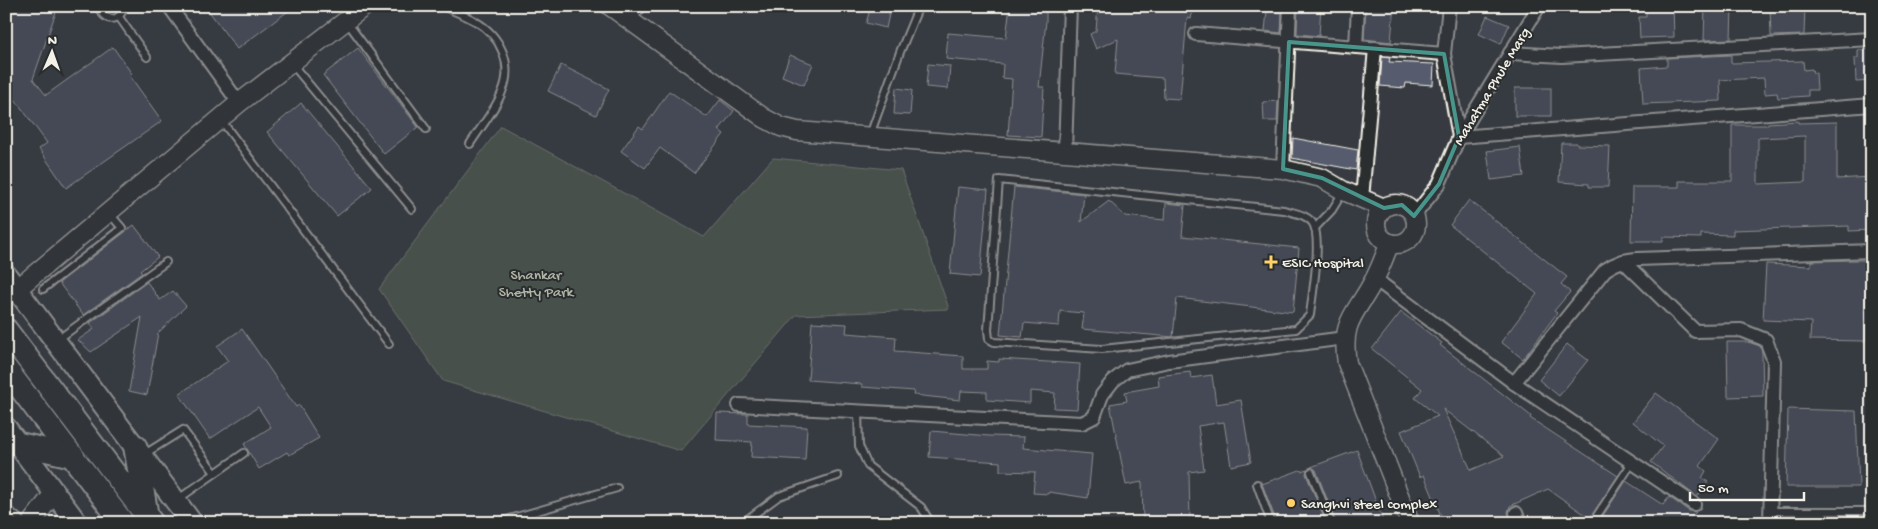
<svg xmlns="http://www.w3.org/2000/svg" width="1878" height="529" viewBox="0 0 1878 529" font-family="'Gochi Hand',sans-serif">
  <rect width="100%" height="100%" fill="#373b41"/>
  <filter id="ink" filterUnits="userSpaceOnUse"><feTurbulence type="fractalNoise" baseFrequency=".02" numOctaves="2"/><feDisplacementMap in="SourceGraphic" scale="10" xChannelSelector="R" yChannelSelector="G"/><feConvolveMatrix kernelMatrix="1 2 1 2 8 2 1 2 1" color-interpolation-filters="sRGB"/></filter>
  <g filter="url(#ink)">
    <path fill="#5c6c55" stroke="#a8ae9e" d="M501,126L704,237L773,158L901,170L949,309L796,315L681,451L443,381L379,289Z"/>
    <g fill="#565c6e" stroke="#f4f1e8" fill-rule="evenodd">
      <path d="M8,6H58L33,79L46,95L113,47L132,74L130,76L162,121L66,188L39,149L47,143L6,87V12Z"/>
      <path d="M205,6H295L237,49Z"/>
      <path d="M871,6H891L886,28L866,23Z"/>
      <path d="M1010,6H1046V21L1039,87H1044L1041,137L1008,135L1012,79L1002,78L1003,64L946,59L948,33L1006,38Z"/>
      <path d="M1098,6H1193L1191,19L1187,18L1180,99L1164,98L1163,78L1115,74L1118,39L1096,49L1090,34L1096,31Z"/>
      <path d="M1298,6H1321L1319,36L1297,34Z"/>
      <path d="M1366,6H1394L1391,42L1364,39Z"/>
      <path d="M1646,6H1673L1674,37L1640,38L1639,17H1646Z"/>
      <path d="M1705,6H1732L1731,39L1704,40Z"/>
      <path d="M1770,6H1805L1804,35L1771,36Z"/>
      <path d="M1267,11L1282,13L1281,33L1265,31Z"/>
      <path d="M1487,16L1509,25L1501,44L1479,34Z"/>
      <path d="M358,48L418,127L384,154L323,75Z"/>
      <path d="M1872,49V81L1856,82L1855,58H1858V50Z"/>
      <path d="M790,55L813,64L804,85L782,76Z"/>
      <path d="M1731,55V63L1803,61L1804,70L1812,69L1813,73H1816L1817,90H1808V96L1778,98L1777,93L1765,94L1764,78L1720,80L1721,101L1643,104L1641,68L1667,66V58Z"/>
      <path d="M1382,57L1390,58L1389,62L1434,64L1433,85L1406,83L1405,88L1380,86Z"/>
      <path d="M928,64L950,66L948,89L926,87Z"/>
      <path d="M561,65L609,89L596,115L548,91Z"/>
      <path d="M896,88L912,90L910,115L894,114Z"/>
      <rect x="1515" y="88" width="36" height="28"/>
      <path d="M669,91L707,117L720,100L734,111L719,130L724,134L694,173L660,148L645,168L621,151L639,126L643,129Z"/>
      <path d="M1278,101L1277,121H1264L1263,102Z"/>
      <path d="M301,103L372,188L337,216L267,132Z"/>
      <path d="M1798,121V123L1837,122V179L1870,177L1872,230L1849,231V226L1733,230V235L1701,234V238L1663,237V241H1631L1632,187H1679V181H1732V125H1768V123ZM1805,136V182L1758,184V138Z"/>
      <path d="M1293,138L1358,150L1356,170L1292,158Z"/>
      <path d="M1561,143H1577V145L1610,146L1608,187H1589V184L1559,182Z"/>
      <path d="M1520,147L1524,176L1491,180L1487,151Z"/>
      <path d="M958,187L988,190L980,277L950,274Z"/>
      <path d="M1014,187L1084,194L1081,222L1109,201L1125,216L1165,220L1166,203L1185,205L1182,236L1299,248L1293,312L1177,298L1173,337L1082,329L1084,313L1060,311L1059,326L1024,323L1022,337L1000,335Z"/>
      <path d="M1469,200L1567,277L1561,284L1570,292L1554,311L1557,313L1523,359L1501,342L1537,294L1450,225Z"/>
      <path d="M134,225L158,257L140,271L142,273L83,315L59,283Z"/>
      <path d="M1857,260H1866L1865,341L1810,340L1811,322L1763,320L1766,264L1811,266V261Z"/>
      <path d="M147,282L160,300L173,291L186,306L158,333L147,395L129,391L142,317L91,352L78,340L94,329L90,323Z"/>
      <path d="M1401,312L1442,343L1440,345L1531,416L1530,418L1618,476L1590,518L1548,489L1510,506L1508,512L1511,523H1444L1424,475L1420,477L1401,431L1438,416L1415,398L1422,389L1372,349ZM1443,409L1504,456L1471,470Z"/>
      <path d="M812,322L847,324L846,333L896,337L895,351L963,356V369H987V361L999,362V359L1080,364L1077,409L1054,408L1055,393L1030,391V403L987,400V392L961,391L960,400L913,395L914,391L862,387V384L808,380Z"/>
      <path d="M242,329L296,407L299,405L319,438L289,455L287,452L259,469L244,444L271,427L258,407L210,439L179,394L228,361L217,346Z"/>
      <path d="M1727,342H1748L1760,346L1762,353L1763,396L1728,397Z"/>
      <path d="M1567,344L1588,360L1559,396L1539,380Z"/>
      <path d="M1190,372L1191,378L1212,375L1216,404L1241,400L1251,462L1231,466L1224,422L1198,426L1204,470L1189,472L1190,523H1143L1142,482L1126,485L1110,404L1127,401L1125,392L1159,386L1158,376Z"/>
      <path d="M1656,393L1719,439L1700,466L1706,471L1702,478L1708,482L1697,497L1651,462L1663,446L1633,422Z"/>
      <path d="M1788,409L1856,411L1859,487H1786Z"/>
      <path d="M717,413L748,414V424L807,427L805,460L751,457L752,442L716,440Z"/>
      <path d="M931,431L989,436L1024,437L1023,448L1092,454L1088,498L1049,492L1048,494L1033,493L1035,472L1000,471V462L929,457Z"/>
      <path d="M1357,450L1384,523H1336L1316,470L1311,467Z"/>
      <path d="M1307,469L1306,474L1326,523H1277L1262,484L1300,470L1301,471Z"/>
      <path d="M1626,481L1663,505L1669,497L1689,511L1696,512L1686,523H1598Z"/>
    </g>
    <g fill="none" stroke-linecap="round" stroke-linejoin="round">
      <defs>
        <g id="lane">
          <path d="M99,6C103,23 121,23 124,6"/>
          <path d="M443,6C453,11 465,15 475,21C500,35 514,64 502,92C496,109 480,128 470,144"/>
          <path d="M119,17L147,57"/>
          <path d="M631,20L644,6"/>
          <path d="M347,22L426,129"/>
          <path d="M292,64L412,209"/>
          <path d="M221,120L389,344"/>
          <path d="M870,135L900,52L919,6"/>
          <path d="M999,180L1284,210C1294,213 1305,214 1312,222C1323,236 1312,296 1310,315L1296,329L1102,349L994,342L989,339L988,330Z"/>
          <path d="M1315,228L1332,210L1343,192"/>
          <path d="M43,289L122,228L110,214"/>
          <path d="M57,340L166,262"/>
          <path d="M858,411L859,446L868,466L921,507L931,523"/>
          <path d="M143,455L183,430L215,473"/>
          <path d="M1311,472L1331,523"/>
          <path d="M1257,484L1271,523"/>
          <path d="M177,500L244,453"/>
          <path d="M6,508L24,523"/>
          <path d="M1770,511H1872"/>
          <path d="M1196,520V523"/>
          <path d="M1594,520L1632,463"/>
          <path d="M502,523L506,520L617,488"/>
          <path d="M742,523L779,496L838,476"/>
        </g>
        <g id="street">
          <path d="M169,6L239,103"/>
          <path d="M1449,6L1444,54L1459,137L1872,105"/>
          <path d="M1196,34L1444,54"/>
          <path d="M1356,47L1358,6"/>
          <path d="M1510,53L1562,56L1872,39"/>
          <path d="M1065,151L1070,6"/>
          <path d="M1283,169L1290,6"/>
          <path d="M1362,199L1375,48"/>
          <path d="M1414,216L1439,184L1459,137L1539,6"/>
          <path d="M1623,261L1695,331L1741,330L1766,340L1774,361L1770,523"/>
          <path d="M1375,279L1514,383L1694,504"/>
          <path d="M1514,383L1605,270C1616,262 1625,260 1637,259L1872,251"/>
          <path d="M739,405L1082,423L1094,417L1102,395L1113,381L1127,370L1169,361L1345,338"/>
          <path d="M1516,513L1520,523"/>
        </g>
        <g id="secondary">
          <path d="M610,6L764,118L781,127L797,131L1283,169L1322,178L1344,191L1384,208"/>
          <circle cx="1396" cy="224" r="20"/>
          <path d="M1390,243C1385,254 1381,267 1375,278C1357,314 1340,319 1347,363L1410,523"/>
          <path d="M17,289L239,103L365,6"/>
          <path d="M31,523L54,493"/>
        </g>
        <g id="primary">
          <path d="M6,275L192,523"/>
          <path d="M6,428L77,523"/>
        </g>
        <g id="highway">
          <path d="M6,330L152,523"/>
          <path d="M6,369L123,523"/>
          <path d="M19,444L73,456"/>
          <path d="M135,446L146,511"/>
        </g>
      </defs>
      <use href="#lane" stroke="#f4f1e8" stroke-width="10"/>
      <use href="#street" stroke="#f4f1e8" stroke-width="16"/>
      <use href="#secondary" stroke="#f4f1e8" stroke-width="21"/>
      <use href="#primary" stroke="#f4f1e8" stroke-width="24"/>
      <use href="#highway" stroke="#f4f1e8" stroke-width="26"/>
      <use href="#lane" stroke="#2a2d2e" stroke-width="6"/>
      <use href="#street" stroke="#2a2d2e" stroke-width="12"/>
      <use href="#secondary" stroke="#2a2d2e" stroke-width="18"/>
      <use href="#primary" stroke="#2a2d2e" stroke-width="20"/>
      <use href="#highway" stroke="#2a2d2e" stroke-width="22"/>
    </g>
  </g>
  <path d="M0 0H1878V529H0ZM1289,42L1444,54L1459,137L1439,184L1414,216L1402,205L1384,208L1322,178L1283,169Z" fill="#373b41" fill-opacity=".55" fill-rule="evenodd"/>
  <path fill="none" stroke="#48958c" stroke-width="4" stroke-linejoin="round" d="M1289,42L1444,54L1459,137L1439,184L1414,216L1402,205L1384,208L1322,178L1283,169Z"/>
  <g fill="#ffd166" stroke="#2a2d2e" stroke-width="2">
    <path d="M1268.5 254.5h5v5h5v5h-5v5h-5v-5h-5v-5h5z"/>
    <circle cx="1291" cy="503" r="5"/>
  </g>
  <g text-anchor="middle" stroke-width="4" stroke-linejoin="round" paint-order="stroke">
    <g font-size="15" fill="#f4f1e8" stroke="#2a2d2e">
      <text transform="translate(1491 86) rotate(-59)" y="5">Mahatma Phule Marg</text>
    </g>
    <g font-size="15" fill="#f4f1e8" stroke="#2a2d2e" text-anchor="start">
      <text x="1282" y="267">ESIC Hospital</text>
      <text x="1301" y="508">Sanghvi steel complex</text>
    </g>
    <g font-size="15" fill="#b0b5a6" stroke="#2a2d2e">
      <text x="536" y="279">Shankar<tspan x="536" dy="17">Shetty Park</tspan></text>
    </g>
  </g>
  <rect width="1878" height="529" fill="none" stroke="#2a2d2e" stroke-width="25"/>
  <rect x="12" y="12" width="1853" height="504" fill="none" stroke="#f4f1e8" stroke-width="2" filter="url(#ink)"/>
  <g transform="translate(52 52) rotate(2)" stroke="#2a2d2e" stroke-width="4" paint-order="stroke">
  <path d="M0-4L9 19L0 12L-9 19Z" fill="#f4f1e8"/>
  <text y="-8" font-size="14" font-weight="bold" text-anchor="middle" fill="#f4f1e8">N</text>
  </g>
  <path d="M1690 492v8h114v-8" fill="none" stroke="#f4f1e8" stroke-width="2.5"/>
  <text x="1698" y="492" font-size="15" fill="#f4f1e8" stroke="#2a2d2e" stroke-width="4" paint-order="stroke">50 m</text>
</svg>
